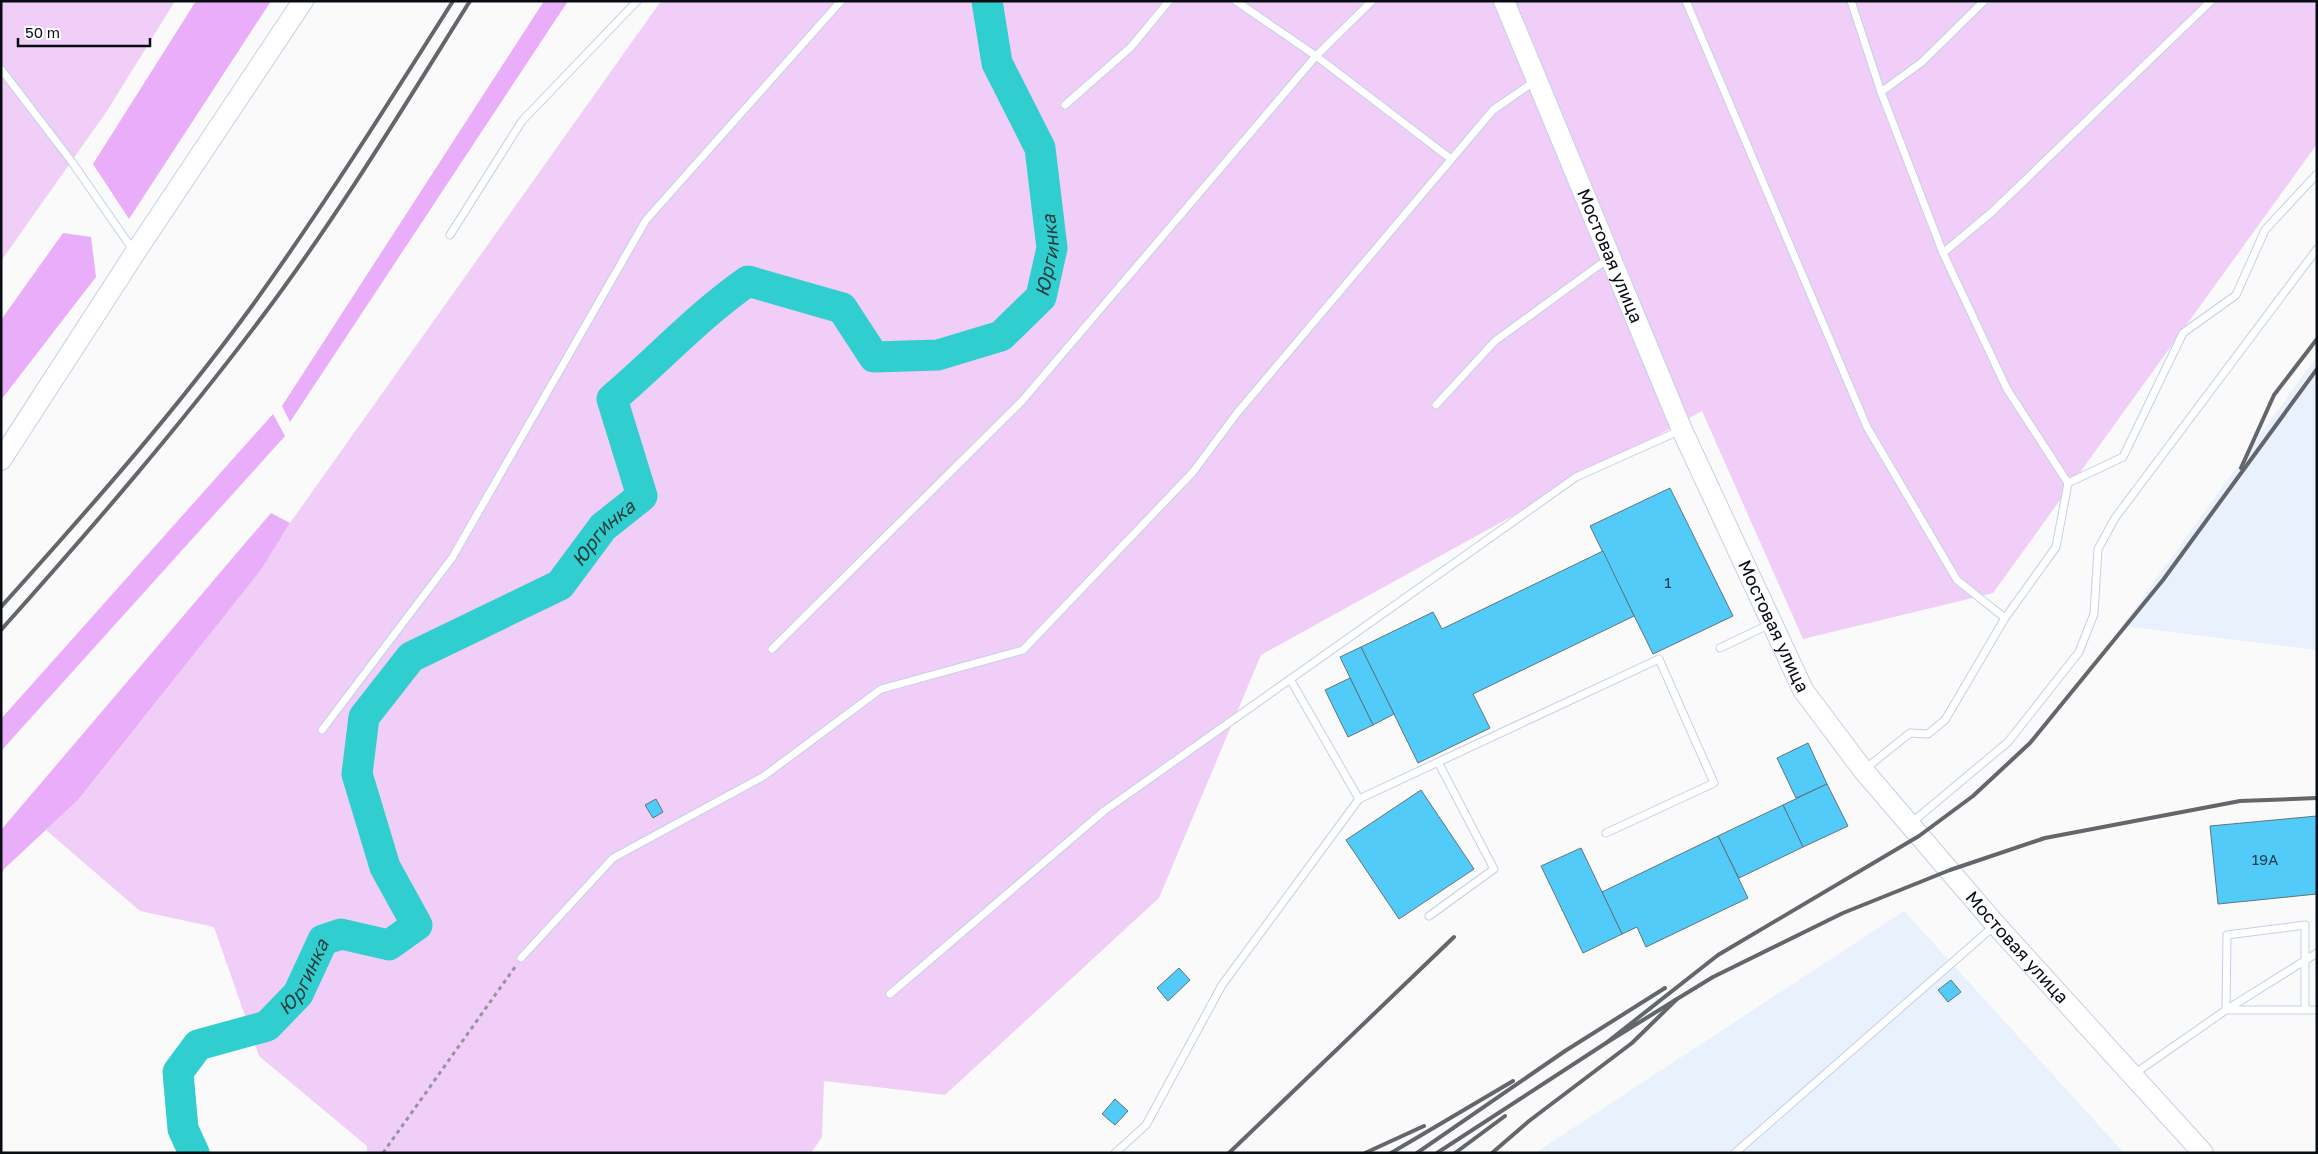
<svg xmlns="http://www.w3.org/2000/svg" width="2318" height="1154" viewBox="0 0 2318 1154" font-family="'Golos Text',sans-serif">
  <rect width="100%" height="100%" fill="#fafafa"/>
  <g fill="#e9f1fc">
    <path d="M2317,356V650L2122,626Z"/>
    <path d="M1904,911L2124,1153H1535Z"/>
  </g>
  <g fill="#f0cef8">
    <path d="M1,1H175L107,111L1,261Z"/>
    <path d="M661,1H2317V144L1993,593L1803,639L1702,411L1261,655L1159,898L945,1095L824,1081L822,1137L811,1153H367V1146L259,1056L214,927L140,911L46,830L78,800L261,570L290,523Z"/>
  </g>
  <g fill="#eaadfa">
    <path d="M196,1H271L129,219L93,164Z"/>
    <path d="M544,1H568L290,422L282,406Z"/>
    <path d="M63,233L91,237L96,277L1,400V320Z"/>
    <path d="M273,414L285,436L1,751V719Z"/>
    <path d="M271,513L290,523L261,570L78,800L4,869L1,876V830Z"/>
  </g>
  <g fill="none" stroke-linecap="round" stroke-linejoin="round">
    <path stroke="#31cecf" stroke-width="31" id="s1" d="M194,1153L183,1129L178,1072L198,1045L267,1026L298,994L323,940L341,934L389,945L417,925L385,867L357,774L364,717L411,657L560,585L603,527L642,496L612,399C658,360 698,316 748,281L842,308L874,357L938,355L1001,336L1041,297L1052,248L1040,148L997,63L987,1"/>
  </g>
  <g fill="#53cbf8" stroke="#5d7580">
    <path d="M1670,488L1733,616L1653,654L1590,526Z"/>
    <path d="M1603,551L1634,616L1473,694L1490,728L1418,763L1361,647L1433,612L1442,629Z"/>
    <path d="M1361,647L1394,714L1373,725L1340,657Z"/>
    <path d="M1350,678L1373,725L1348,737L1325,690Z"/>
    <path d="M1808,743L1827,784L1796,798L1777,758Z"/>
    <path d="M1827,784L1848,826L1803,847L1783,805Z"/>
    <path d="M1421,790L1474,869L1399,919L1346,840Z"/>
    <path d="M656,799L663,812L653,818L645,805Z"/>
    <path d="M1783,805L1803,847L1739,878L1718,836Z"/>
    <path d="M2317,816V894L2218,904L2210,826Z"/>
    <path d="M1718,836L1748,898L1646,947L1637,927L1622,934L1602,892Z"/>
    <path d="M1581,848L1622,934L1583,953L1541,866Z"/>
    <path d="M1179,968L1190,980L1168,1001L1157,988Z"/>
    <path d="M1951,980L1961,992L1948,1002L1938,990Z"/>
    <path d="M1115,1099L1128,1111L1115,1125L1102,1114Z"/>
  </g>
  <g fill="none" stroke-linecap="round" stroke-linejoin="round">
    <defs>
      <g id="lane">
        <path d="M1236,1L1316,56L1451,159"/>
        <path d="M1686,1L1867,427L1957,580L2005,618"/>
        <path d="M1851,1L1881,92L1943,253L2007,389L2068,483"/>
        <path d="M1,69L72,162L133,250"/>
        <path d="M1881,92L1922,62L1984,1"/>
        <path d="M1065,105L1131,47L1169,1"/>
        <path d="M450,235L522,121L637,1"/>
        <path d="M1943,253L1992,212L2211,1"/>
        <path d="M1436,405L1495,341L1609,258"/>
        <path d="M1720,648L1770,624"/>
        <path d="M772,649L1022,401L1316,56L1372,1"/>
        <path d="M1290,679L1359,799L1659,659L1714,783L1606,833"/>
        <path d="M322,730L452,558L646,220L841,1"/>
        <path d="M1865,769L1910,733L1928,734L1945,720L2005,618L2056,547L2068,483L2123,457L2183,333L2236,295L2265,230L2317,174"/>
        <path d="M1910,824L2008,742L2079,652L2094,614L2098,549L2115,518L2317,249"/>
        <path d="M1429,916L1494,869L1438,762"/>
        <path d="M521,958L613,858L764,776L881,689L1023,650L1193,472L1237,413L1493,110L1535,81"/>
        <path d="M890,994L1104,811L1576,477L1681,430"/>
        <path d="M2305,1010V925L2227,935L2226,1010H2317"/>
        <path d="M2134,1074L2226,1010L2317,953"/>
        <path d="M1115,1153L1146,1125L1222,985L1359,799"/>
        <path d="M1735,1153L1994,926"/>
      </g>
      <g id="secondary">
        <path id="s2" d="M1504,1L1682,430L1803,690L1863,770L1996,925L2203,1153"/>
        <path d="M1,460L135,253L303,1"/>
      </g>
    </defs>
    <use href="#lane" stroke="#c2d1e6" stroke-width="9"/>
    <use href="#secondary" stroke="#c2d1e6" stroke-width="22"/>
    <path stroke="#939598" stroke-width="3" stroke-dasharray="4 4" stroke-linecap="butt" d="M383,1153L515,967"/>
    <use href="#lane" stroke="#fff" stroke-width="7"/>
    <use href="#secondary" stroke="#fff" stroke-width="20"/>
    <g stroke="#63666b" stroke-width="4">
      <path d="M2241,468L2274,395L2317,339"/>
      <path d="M1,607C88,510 175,412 252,306C323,207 388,104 453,1"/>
      <path d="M1,630C92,528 180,426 262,317C338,216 403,108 470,1"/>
      <path d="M1677,999L1606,1043L1718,955L1919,836L1973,796L2030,743L2163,580L2317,369"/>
      <path d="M1229,1153L1454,937"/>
      <path d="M1365,1153L1424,1126"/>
      <path d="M1391,1153L1513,1081"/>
      <path d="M1417,1153L1565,1051L1665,988"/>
      <path d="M1437,1153L1606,1043"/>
      <path d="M1455,1153L1505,1116"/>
      <path d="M1492,1153L1529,1121L1632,1043L1677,999L1713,977L1843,913L1950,870L2045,838L2240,801L2317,798"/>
    </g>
  </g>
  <g text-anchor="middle" stroke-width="4" stroke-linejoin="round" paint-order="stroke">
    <g font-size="15" fill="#1b3c4d">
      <text x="1668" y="588">1</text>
      <text x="2265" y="865">19А</text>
    </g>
    <g font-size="18" fill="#080d14" stroke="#fff">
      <text dy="6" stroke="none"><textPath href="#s2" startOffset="276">Мостовая улица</textPath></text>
      <text dy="6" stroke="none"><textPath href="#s2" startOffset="681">Мостовая улица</textPath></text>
      <text dy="6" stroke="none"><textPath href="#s2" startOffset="1086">Мостовая улица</textPath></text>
    </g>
    <g font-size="19" font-style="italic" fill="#253d3d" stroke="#fff">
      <text dy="7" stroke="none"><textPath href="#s1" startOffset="1646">Юргинка</textPath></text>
      <text dy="7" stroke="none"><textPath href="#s1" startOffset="926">Юргинка</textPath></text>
      <text dy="7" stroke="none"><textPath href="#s1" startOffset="251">Юргинка</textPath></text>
    </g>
  </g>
  <rect width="2318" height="1154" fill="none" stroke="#080d14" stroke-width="5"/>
  <path d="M18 38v8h132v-8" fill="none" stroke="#080d14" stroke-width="2.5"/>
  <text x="25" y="38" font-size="15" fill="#080d14" stroke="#ffffff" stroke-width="4" paint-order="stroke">50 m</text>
</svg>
